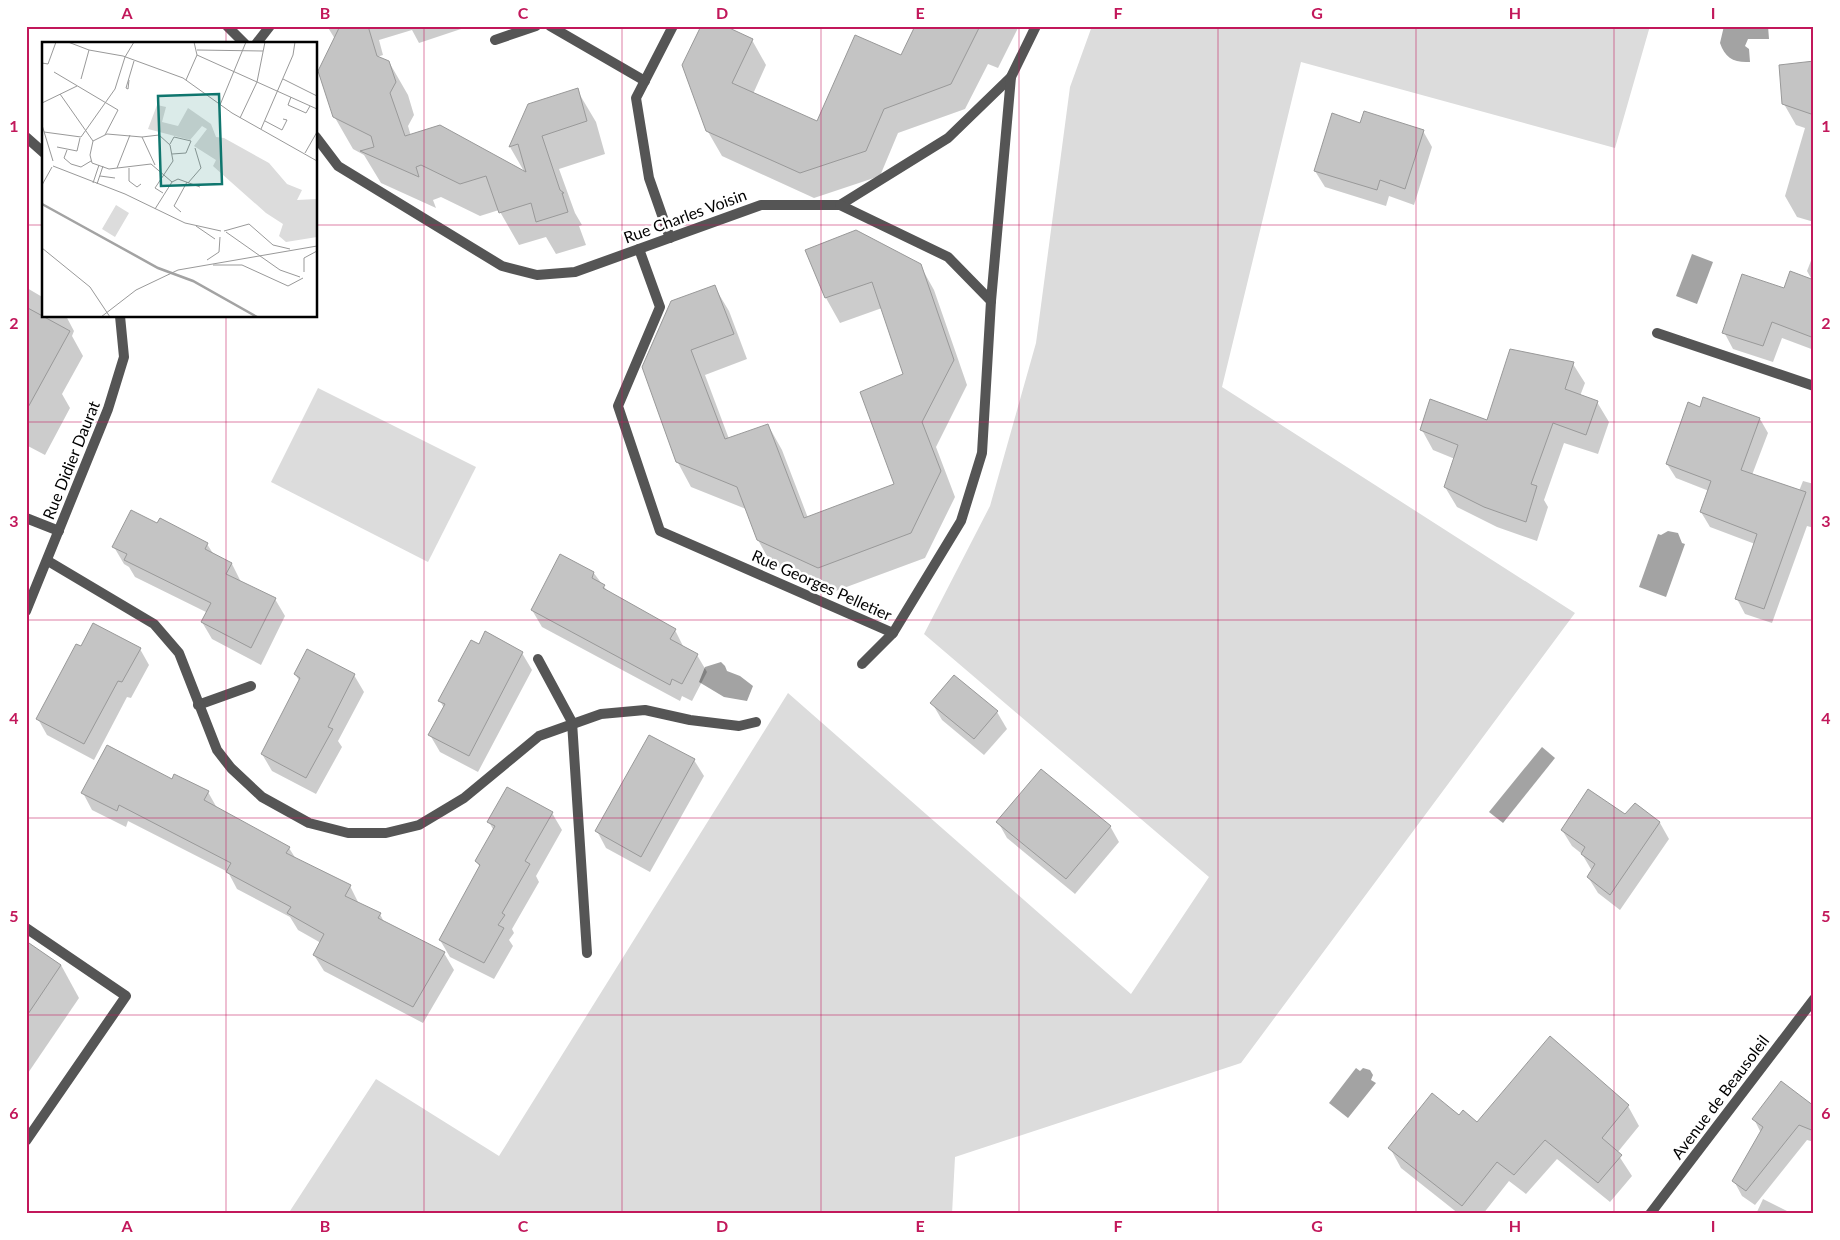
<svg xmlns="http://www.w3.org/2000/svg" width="1840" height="1240" viewBox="0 0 1840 1240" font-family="Lato,sans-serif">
  <rect width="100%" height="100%" fill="#fff"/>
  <g fill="#dcdcdc">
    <path d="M1092,26H1650L1615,148L1301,62L1222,387L1575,613L1241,1063L955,1157L952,1214H288L376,1079L499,1156L788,693L1131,994L1209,877L924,634L990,506L1036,343L1070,87Z"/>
    <path d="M318,388L476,467L428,562L271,482Z"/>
  </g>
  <g fill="#a3a3a3">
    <path d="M1724,26H1768L1769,39H1748L1745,46L1749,49L1750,62C1734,63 1725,58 1720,43Z"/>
    <path d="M1692,254L1713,262L1697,304L1676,296Z"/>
    <path d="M1668,531L1678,533L1682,543L1685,544L1666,597L1639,587L1658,534L1661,535Z"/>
    <path d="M721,662L725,666L727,671L740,676L753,686L747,701L724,697L699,682L705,667Z"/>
    <path d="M1542,747L1555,758L1503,823L1489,812Z"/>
    <path d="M1356,1068L1360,1071L1363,1068L1370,1070L1373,1075L1371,1080L1376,1083L1348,1118L1329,1103Z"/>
  </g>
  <g fill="#0003">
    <path d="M327,26H470L419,43L412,30L379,40L383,55L377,57L389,62L408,95L414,115L408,126L411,136L525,173L510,147L577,90L596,122L605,154L559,169L575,213L582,225L579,226L586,245L556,254L546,237L519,245L499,210L480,216L441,197L433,200L436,208L381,183L364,155L353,149L334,116L335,39Z"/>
    <path d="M916,26H1019L998,68L988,64L965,109L898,133L880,176L814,198L722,156L707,130L752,40L766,65L753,94L818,123L901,56Z"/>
    <path d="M1814,63V222L1797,217L1785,196L1805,128L1796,125L1784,104Z"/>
    <path d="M1361,124L1423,131L1432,147L1414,205L1389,196L1386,206L1325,187L1315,171Z"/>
    <path d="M807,251L920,265L934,290L967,385L936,447L955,497L925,558L833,592L772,565L758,540L746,509L691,487L677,461L643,368L714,286L729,311L747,359L705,375L729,439L768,425L782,450L808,518L895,485L905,375L882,308L840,323L826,298Z"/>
    <path d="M1814,253V350L1782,338L1773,362L1733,349L1724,332L1785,289L1812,280L1807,271Z"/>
    <path d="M27,288L44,298V316H66L74,331L72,336L83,356L62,394L70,408L45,455L26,445Z"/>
    <path d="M1573,364L1585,383L1580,396L1597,402L1609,422L1598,454L1564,443L1544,500L1548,507L1537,541L1497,527L1457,507L1445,487L1455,459L1433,450L1422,430L1487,421Z"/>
    <path d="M1701,408L1760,419L1768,433L1752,475L1799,491L1803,481L1814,484V528L1807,526L1772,623L1745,614L1737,599L1755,544L1710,527L1701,512L1709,491L1676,478L1667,464Z"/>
    <path d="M157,525L207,544L214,555L232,564L241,582L275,599L285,616L261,665L212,639L202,622L208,613L135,577L129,567L124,564L114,547Z"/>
    <path d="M593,572L608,592L675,630L684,648L697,655L707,672L692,701L682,696L680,701L542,627L532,610Z"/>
    <path d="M479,646L522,653L532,670L478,772L440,752L430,735L444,708L440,701Z"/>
    <path d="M82,648L140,649L149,665L131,698L127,697L94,760L47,735L38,719Z"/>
    <path d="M295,674L354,675L364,692L338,741L342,747L316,794L272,771L262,754L300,682Z"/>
    <path d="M932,703L997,712L1007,729L984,755L942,720Z"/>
    <path d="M694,760L704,776L650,872L606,848L597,831Z"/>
    <path d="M172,781L208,792L217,808L289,848L296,859L350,886L359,904L380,914L385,924L444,953L454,970L423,1023L324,971L314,955L321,943L298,930L290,917L237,889L228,872L128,821L126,827L92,810L83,793Z"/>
    <path d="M552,813L562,830L536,876L539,882L512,929L514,933L509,940L513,946L494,979L450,957L440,940L480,867L476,861L494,831L489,822Z"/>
    <path d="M1625,815L1660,823L1669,839L1620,910L1598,893L1588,877L1592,871L1582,854L1572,846L1562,830Z"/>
    <path d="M998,822L1110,826L1119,842L1075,894L1007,838Z"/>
    <path d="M26,942L61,965L79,998L26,1076Z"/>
    <path d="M1628,1106L1639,1126L1617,1153L1632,1176L1610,1202L1557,1159L1526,1194L1509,1181L1483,1214H1459L1401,1168L1390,1148L1460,1117L1477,1123Z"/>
    <path d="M1814,1107V1142L1807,1140L1755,1205L1742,1196L1734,1181L1761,1133L1754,1119Z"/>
    <path d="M1763,1199L1793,1214H1756Z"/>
  </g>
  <g fill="#c4c4c4" stroke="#999">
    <path d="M340,26H368L377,56L389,61L396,82L390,93L405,136L440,125L526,172L518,144L509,147L528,104L578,88L587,121L542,136L560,190L564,193H562L568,212L536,222L531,203L499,213L486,176L460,184L421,165L416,167L419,177L360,151L374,147L371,136L333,117L318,71Z"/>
    <path d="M701,26H725L753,39L732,83L817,121L855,35L901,55L915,26H980L951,84L884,109L866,151L800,173L706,131L682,65Z"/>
    <path d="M1814,61V115L1782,104L1779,65Z"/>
    <path d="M1364,111L1424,130L1405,189L1380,180L1377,190L1314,171L1332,113L1360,123Z"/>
    <path d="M856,230L921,264L954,360L922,422L941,471L911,533L818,568L757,540L737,487L676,462L642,367L671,301L715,285L734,334L691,350L725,439L768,424L804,518L894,484L860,392L903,374L872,282L825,298L805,250Z"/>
    <path d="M1790,271L1814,280V338L1772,322L1763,346L1722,333L1742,274L1784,288Z"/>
    <path d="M26,307L70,331L26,411Z"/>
    <path d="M1510,349L1574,362L1565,389L1598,401L1586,435L1553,423L1531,484L1537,486L1526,522L1484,507L1444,487L1458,445L1420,430L1430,399L1487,420Z"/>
    <path d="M1703,397L1760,418L1741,470L1806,492L1764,609L1735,599L1757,534L1700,512L1711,481L1666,464L1688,402L1700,407Z"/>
    <path d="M131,510L157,523L160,518L208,543L205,549L232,563L226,574L276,598L251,648L201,622L211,603L124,560L127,554L112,547Z"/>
    <path d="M560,554L594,572L592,578L605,585L603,588L676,629L670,639L698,654L682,684L672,679L670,685L531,610Z"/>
    <path d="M93,623L141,648L122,682L118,681L84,744L36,719L76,644L81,646Z"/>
    <path d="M485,631L523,652L469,756L428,735L445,704L438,701L471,640L479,644Z"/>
    <path d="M307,649L355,674L328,727L333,729L306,778L261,754L300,678L294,674Z"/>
    <path d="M954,675L998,711L974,739L930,703Z"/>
    <path d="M649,735L695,759L641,857L595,831Z"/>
    <path d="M107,745L172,779L174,774L209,791L204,800L290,847L286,853L351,885L345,896L381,913L378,918L445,952L413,1007L313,955L324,934L287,913L291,907L226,872L231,863L119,805L117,811L81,793Z"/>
    <path d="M1041,769L1111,826L1066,879L996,822Z"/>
    <path d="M507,787L553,812L525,861L530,864L502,913L505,915L498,925L504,928L484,963L439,940L480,865L475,861L495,826L487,822Z"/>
    <path d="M1588,789L1625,814L1635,803L1660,822L1610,895L1587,877L1595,864L1581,854L1585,847L1561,830Z"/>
    <path d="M26,941L61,965L26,1017Z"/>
    <path d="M1550,1036L1629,1105L1602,1138L1622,1155L1598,1183L1545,1140L1514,1175L1497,1162L1462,1206L1388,1148L1432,1093L1459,1115L1463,1110L1477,1122Z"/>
    <path d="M1781,1081L1814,1106V1131L1799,1125L1746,1191L1732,1181L1763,1127L1752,1119Z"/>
  </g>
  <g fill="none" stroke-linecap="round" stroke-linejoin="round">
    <g stroke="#555" stroke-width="10">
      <path d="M550,26L645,81"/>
      <path d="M495,40L536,26"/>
      <path d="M670,238L649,178L636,98L673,26"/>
      <path d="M1657,333L1814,386"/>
      <path d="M538,659L572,722L587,953"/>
      <path d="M198,705L251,686"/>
      <path d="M26,928L126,996L26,1141"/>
    </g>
    <g stroke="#555" stroke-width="10">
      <path d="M227,26L245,44"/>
      <path d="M256,44L270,26"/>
      <path d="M26,137L44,153"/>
      <path d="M316,137L338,166L502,266L537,275L575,272L761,205H840L948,138L1011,77L1036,26"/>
      <path d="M639,249L660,307L618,406L660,531L893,633L961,521L982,453L991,301L948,257L840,205"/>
      <path d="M991,301L1011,77"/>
      <path d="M26,518L59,531"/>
      <path d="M48,561L154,624L179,653L217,750L231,768L262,797L309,823L348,833H386L419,825L464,798L539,736L601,714L645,710L690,720L739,726L756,722"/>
      <path d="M26,611L108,409L124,357L120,316"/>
      <path d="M862,664L893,633"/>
      <path d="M1650,1214L1814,999"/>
    </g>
  </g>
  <path fill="none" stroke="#c2185b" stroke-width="1" stroke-opacity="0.55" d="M226,26V44M424,26V1214M622,26V1214M821,26V1214M1019,26V1214M1218,26V1214M1416,26V1214M1614,26V1214M26,225H44M316,225H1814M226,316V1214M26,422H1814M26,620H1814M26,818H1814M26,1015H1814"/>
  <g text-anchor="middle" stroke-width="5" stroke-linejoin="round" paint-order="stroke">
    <g font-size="16" fill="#000" stroke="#fff">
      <text transform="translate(685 216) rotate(-20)" y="6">Rue Charles Voisin</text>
      <text transform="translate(71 460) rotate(-68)" y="6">Rue Didier Daurat</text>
      <text transform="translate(822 585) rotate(24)" y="6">Rue Georges Pelletier</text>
      <text transform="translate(1720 1097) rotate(-53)" y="6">Avenue de Beausoleil</text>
    </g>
  </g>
  <g transform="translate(42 42)">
    <rect width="275" height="275" fill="#fff"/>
    <path d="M115,63L124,65L120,80L136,84L146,66L169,82L174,95L182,96L227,121L245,142L260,148L255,158L275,157V195L244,200L237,194L241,182L224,171L171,124L174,118L152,104L165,87L160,84L148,98L106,87ZM74,163L87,171L73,195L60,187Z" fill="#dcdcdc"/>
    <path fill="none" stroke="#a3a3a3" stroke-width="2.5" d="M0,162L116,226L151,239L215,275"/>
    <path fill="none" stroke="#999" stroke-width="1" d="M26,0L47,8L81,14L141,36L190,71L275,119M155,8L221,9M155,13L275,67M0,21L6,22L14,0M12,30L76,68L63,93M39,37L47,8M241,37L275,54M87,38L86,47L84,46L92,19M144,38L155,13L152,0M18,52L51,99L48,113L50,121L67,127L109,122L130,140M249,55L246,63L264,71L268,64M0,61L35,44M178,63L204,0M198,76L215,40L223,0M223,79L240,88L245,78L241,77M0,83L11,119M219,87L251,13L253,0M2,90L39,95L73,47L83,15L92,0M100,95L117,93L128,103L131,119L113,146L121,151M100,95L113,123M51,99L65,92L100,95M128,102L132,95L149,99L144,111L130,112M15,105L35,109L38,96M25,108L22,116L29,122L39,125L49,119M263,111L275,90M11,124L83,152L143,181L179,189M75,126L88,93M87,126V139L95,145L99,142M58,134L73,136M51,141L57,123M146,141L159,126L153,106M55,142L61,124M0,143L10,125M113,167L130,140L136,137L158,145M139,170L132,164L145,140M154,184L173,197M182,189L207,182L231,203L248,207M184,190L238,228L258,235M0,206L48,245L68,275M165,218L177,210L178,195M171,223H200L246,244L261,236M262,230V216L275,209M59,275L94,248L136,228L275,204"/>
    <path fill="#0f766e" fill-opacity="0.15" stroke="#0f766e" stroke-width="2.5" d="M177,52L180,142L119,144L116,54Z"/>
    <rect width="275" height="275" fill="none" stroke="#000" stroke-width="2.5"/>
  </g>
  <rect width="1840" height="1240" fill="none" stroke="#ffffff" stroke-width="55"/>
  <rect x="28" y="28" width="1784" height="1184" fill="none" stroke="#c2185b" stroke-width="2"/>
  <g font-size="16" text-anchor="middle" font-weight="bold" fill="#c2185b">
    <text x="127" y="19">A</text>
    <text x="325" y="19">B</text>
    <text x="523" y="19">C</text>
    <text x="722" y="19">D</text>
    <text x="920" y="19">E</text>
    <text x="1118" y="19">F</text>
    <text x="1317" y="19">G</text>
    <text x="1515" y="19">H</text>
    <text x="1713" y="19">I</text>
    <text x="14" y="132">1</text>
    <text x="1826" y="132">1</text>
    <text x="14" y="329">2</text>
    <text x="1826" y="329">2</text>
    <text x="14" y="527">3</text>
    <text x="1826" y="527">3</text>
    <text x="14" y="724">4</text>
    <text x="1826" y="724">4</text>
    <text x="14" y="922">5</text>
    <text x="1826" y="922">5</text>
    <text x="14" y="1119">6</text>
    <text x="1826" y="1119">6</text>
    <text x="127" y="1232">A</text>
    <text x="325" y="1232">B</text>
    <text x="523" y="1232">C</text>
    <text x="722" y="1232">D</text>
    <text x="920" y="1232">E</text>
    <text x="1118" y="1232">F</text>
    <text x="1317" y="1232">G</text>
    <text x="1515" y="1232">H</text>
    <text x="1713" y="1232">I</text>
  </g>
</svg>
